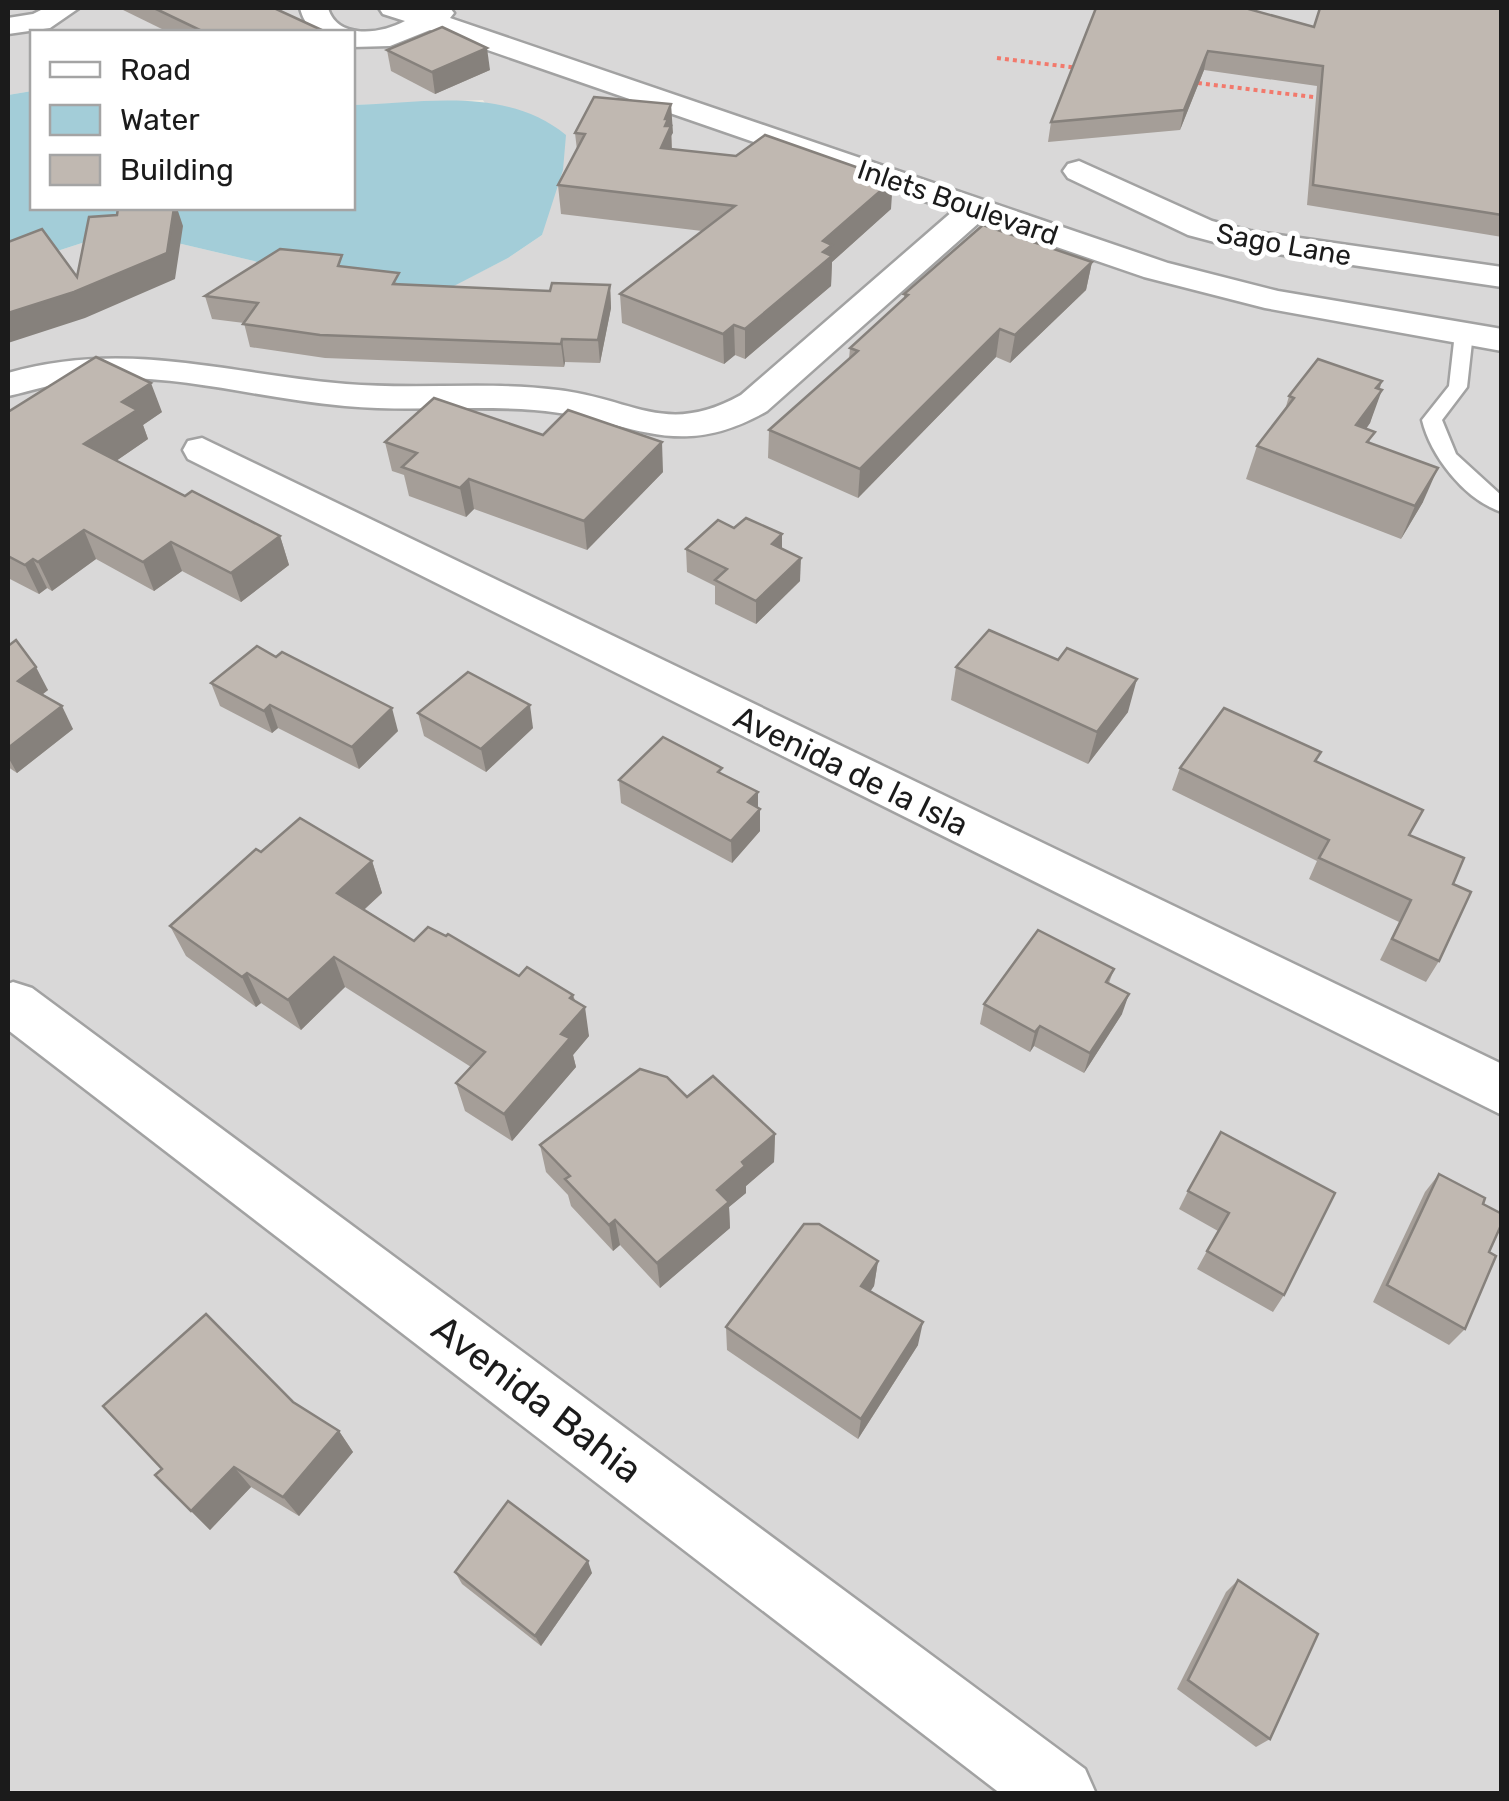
<svg xmlns="http://www.w3.org/2000/svg" width="1509" height="1801" viewBox="0 0 1509 1801" font-family="Rubik,sans-serif">
  <rect width="100%" height="100%" fill="#ece9e1"/>
  <path fill="#d9d8d8" d="M8,8H1501V1793H8V267L122,230L254,261L346,294L425,300L508,258L542,235L548,208L483,100L353,105L352,32H32V91L8,95Z"/>
  <path fill="#a3cdd8" d="M32,91V208H352L353,105C424,103 506,86 566,135L563,170L542,235L508,258L425,301L346,294L254,261L122,230L8,267V95Z"/>
  <g fill="none" stroke-linecap="round" stroke-linejoin="round">
    <defs>
      <path id="lane" d="M1464,328L1473,333L1467,387L1442,420L1456,454L1502,496V512C1465,500 1431,457 1422,420L1449,386L1455,333Z"/>
      <g id="street">
        <path d="M45,8H79L50,28L8,34V18L33,14Z"/>
        <path d="M300,8H328C337,39 379,35 405,21L383,14L379,8H450L454,13L450,18L1168,263L1278,291L1502,329V351L1265,308L1144,277L981,221L767,411C673,465 629,417 534,410C471,405 408,412 345,406C260,399 174,372 89,379C61,381 35,390 8,396V373C127,339 227,374 346,384C416,390 488,381 558,390C634,399 666,437 741,395L953,211L430,30L390,46L352,47V32C325,32 308,38 300,8Z"/>
        <path d="M1079,161L1212,221L1250,231L1502,267V287L1237,248L1188,235L1068,178L1063,171L1068,164Z"/>
        <path d="M202,438L1502,1064V1115L188,459L183,450L188,441Z"/>
        <path d="M13,982L32,988L1085,1769L1096,1794H1001L8,1030V984Z"/>
      </g>
    </defs>
    <use href="#lane" stroke="#a2a2a2" stroke-width="5"/>
    <use href="#street" stroke="#a2a2a2" stroke-width="5"/>
    <g stroke="#f2796c" stroke-width="4" stroke-dasharray="4 4" stroke-linecap="butt">
      <path d="M997,58L1078,68"/>
      <path d="M1190,82L1321,98"/>
    </g>
    <use href="#lane" fill="#fff" fill-rule="evenodd"/>
    <use href="#street" fill="#fff" fill-rule="evenodd"/>
  </g>
  <g fill="#a59e98">
    <path d="M119,8H274L326,32H168Z"/>
    <path d="M1096,8L1314,27L1502,8V237L1307,205L1317,86L1204,70L1180,130L1048,142L1051,122Z"/>
    <path d="M387,50L490,70L435,94L391,71Z"/>
    <path d="M671,104L672,150L891,209L832,262L831,286L745,359L735,355L724,364L622,323L620,294L702,231L561,214L558,185L577,150L575,133Z"/>
    <path d="M1092,262L1086,290L1010,363L996,357L858,498L768,458L769,430L849,359L850,348L904,299V294Z"/>
    <path d="M345,267L401,284L550,291L610,285L611,308L600,363L565,362L564,367L325,358L250,347L244,323L212,319L205,296Z"/>
    <path d="M1382,381L1370,423L1366,429L1370,443L1423,502L1401,539L1246,479L1257,446L1285,410L1289,396Z"/>
    <path d="M8,412H162L143,425L148,439L116,461L185,496L280,536L289,565L241,602L182,571L154,591L96,559L52,591L47,588L39,594L8,578Z"/>
    <path d="M543,435L663,472L587,550L474,509L466,517L409,496L404,475L392,471L385,442Z"/>
    <path d="M734,528L782,549L800,581L756,624L715,604V586L687,572L686,549Z"/>
    <path d="M8,646L48,690L42,695L73,729L17,773L8,767Z"/>
    <path d="M956,667L1128,712L1088,764L951,700Z"/>
    <path d="M211,683L398,731L359,769L278,728L272,733L220,706Z"/>
    <path d="M418,713L533,728L486,772L424,736Z"/>
    <path d="M1317,762L1409,835L1453,884L1439,961L1426,982L1380,960L1399,922L1309,879L1317,861L1172,790L1180,768Z"/>
    <path d="M722,774L760,809V831L732,863L621,803L619,780Z"/>
    <path d="M261,852L372,861L382,893L364,910L414,941L573,995L589,1036L573,1055L576,1067L512,1141L465,1111L456,1083L471,1067L345,987L301,1030L261,1003L256,1007L186,956L170,926Z"/>
    <path d="M1114,969L1109,983L1122,1014L1084,1073L1034,1046L1030,1052L980,1024L984,1004Z"/>
    <path d="M687,1097L775,1134L774,1162L746,1186V1193L729,1207L730,1228L660,1288L620,1245L613,1251L571,1206L568,1195L546,1172L540,1145Z"/>
    <path d="M1439,1174L1483,1204L1489,1252L1465,1329L1449,1345L1373,1302L1425,1192Z"/>
    <path d="M1188,1191L1335,1193L1284,1295L1273,1312L1197,1269L1218,1231L1179,1209Z"/>
    <path d="M878,1261L874,1286L870,1291L918,1345L858,1439L727,1350L726,1327Z"/>
    <path d="M293,1402L339,1431L353,1452L299,1516L251,1487L210,1530L155,1475Z"/>
    <path d="M455,1572L592,1573L541,1646L462,1584Z"/>
    <path d="M1238,1580L1270,1739L1256,1747L1177,1689L1226,1592Z"/>
  </g>
  <g fill="#86817c">
    <path d="M487,48L490,70L435,94L432,72Z"/>
    <path d="M1208,51L1204,70L1180,130L1184,110Z"/>
    <path d="M671,104L673,133L671,136L672,155L661,148L665,119Z"/>
    <path d="M893,180L891,209L832,262L831,286L745,359V329L823,241Z"/>
    <path d="M174,208H177L183,226L175,279L85,318L8,343V313L74,292Z"/>
    <path d="M1092,262L1086,290L1010,363L1015,335Z"/>
    <path d="M610,285L611,308L600,363L598,340Z"/>
    <path d="M734,325L735,355L724,364L723,334Z"/>
    <path d="M1000,329L996,357L858,498L860,469Z"/>
    <path d="M562,339L565,362L564,367L561,344Z"/>
    <path d="M1382,381L1374,401L1382,390L1370,423L1344,459L1356,425Z"/>
    <path d="M151,383L162,412L143,425L148,439L97,474L84,444L122,402Z"/>
    <path d="M662,442L663,472L587,550L584,521Z"/>
    <path d="M1438,468L1423,502L1401,539L1415,506Z"/>
    <path d="M469,479L474,509L466,517L460,488Z"/>
    <path d="M84,530L96,559L52,591L38,562Z"/>
    <path d="M782,534V558L772,544Z"/>
    <path d="M280,536L289,565L241,602L231,573Z"/>
    <path d="M171,542L182,571L154,591L143,562Z"/>
    <path d="M801,558L800,581L756,624V601Z"/>
    <path d="M33,559L47,588L39,594L25,565Z"/>
    <path d="M36,667L48,690L31,703L18,681Z"/>
    <path d="M1137,679L1128,712L1088,764L1097,732Z"/>
    <path d="M270,705L278,728L272,733L264,711Z"/>
    <path d="M530,705L533,728L486,772L481,749Z"/>
    <path d="M62,706L73,729L17,773L8,757V748Z"/>
    <path d="M392,708L398,731L359,769L352,747Z"/>
    <path d="M758,792V812L760,809V831L732,863L731,841L748,802Z"/>
    <path d="M372,861L382,893L348,924L337,893Z"/>
    <path d="M334,957L345,987L301,1030L288,1000Z"/>
    <path d="M247,973L261,1003L256,1007L242,977Z"/>
    <path d="M1129,994L1122,1014L1084,1073L1090,1053Z"/>
    <path d="M573,995L576,1016L585,1007L589,1036L573,1055L576,1067L512,1141L504,1114Z"/>
    <path d="M1040,1026L1034,1046L1030,1052L1035,1032Z"/>
    <path d="M775,1134L774,1162L746,1186V1193L729,1207L730,1228L660,1288L657,1263L717,1190L742,1162Z"/>
    <path d="M615,1220L620,1245L613,1251L609,1225Z"/>
    <path d="M878,1261L874,1286L858,1310L861,1286Z"/>
    <path d="M923,1322L918,1345L858,1439L861,1419Z"/>
    <path d="M339,1431L353,1452L299,1516L283,1497Z"/>
    <path d="M234,1467L251,1487L210,1530L191,1511Z"/>
    <path d="M588,1561L592,1573L541,1646L535,1636Z"/>
  </g>
  <g fill="#c0b8b1" stroke="#86817c" stroke-width="2.5">
    <path d="M154,8H274L326,32H204Z"/>
    <path d="M1096,8H1245L1314,27L1320,8H1502V215L1313,185L1323,66L1208,51L1184,110L1051,122Z"/>
    <path d="M442,27L487,48L432,72L387,50Z"/>
    <path d="M594,97L671,104L665,119H668L665,126H671L661,148L736,156L765,135L893,180L823,241L832,245L823,252L832,256L745,329L734,325L723,334L620,294L735,206L558,185L585,134L575,133Z"/>
    <path d="M118,208H174L167,253L74,292L8,313V242L42,229L77,277L89,217L117,215Z"/>
    <path d="M983,225L1092,262L1015,335L1000,329L860,469L769,430L858,351L850,348L908,295L904,294Z"/>
    <path d="M280,249L342,255L338,266L399,273L393,284L550,291L552,283L610,285L598,340L562,339L561,344L320,335L243,324L258,303L205,296Z"/>
    <path d="M96,357L151,383L122,402L137,410L84,444L185,496L192,491L280,536L231,573L171,542L143,562L84,530L38,562L33,559L25,565L8,556V412Z"/>
    <path d="M1318,359L1382,381L1376,388L1382,390L1356,425L1375,432L1367,442L1438,468L1415,506L1257,446L1294,398L1289,396Z"/>
    <path d="M434,398L543,435L568,410L662,442L584,521L469,479L460,488L402,467L417,453L385,442Z"/>
    <path d="M746,518L782,534L772,544L801,558L756,601L715,580L727,569L686,549L718,520L734,528Z"/>
    <path d="M989,630L1058,660L1067,648L1137,679L1097,732L956,667Z"/>
    <path d="M16,640L36,667L18,681L62,706L8,748V646Z"/>
    <path d="M257,646L276,657L282,652L392,708L352,747L270,705L264,711L211,683Z"/>
    <path d="M468,672L530,705L481,749L418,713Z"/>
    <path d="M1224,708L1321,752L1315,761L1423,810L1409,835L1464,858L1453,884L1471,892L1439,961L1392,939L1411,900L1319,858L1329,840L1180,768Z"/>
    <path d="M663,737L722,768L718,772L758,792L748,802L760,809L731,841L619,780Z"/>
    <path d="M300,818L372,861L337,893L414,941L428,927L446,936L448,934L519,976L527,967L573,995L570,998L585,1007L561,1034L570,1038L504,1114L456,1083L485,1052L334,957L288,1000L247,973L242,977L170,926L256,849L261,852Z"/>
    <path d="M1038,930L1114,969L1106,982L1129,994L1090,1053L1040,1026L1035,1032L984,1004Z"/>
    <path d="M640,1069L667,1077L687,1097L713,1076L775,1134L742,1162L745,1166L717,1190L729,1202L657,1263L615,1220L609,1225L565,1179L570,1176L540,1145Z"/>
    <path d="M1221,1132L1335,1193L1284,1295L1207,1251L1229,1213L1188,1191Z"/>
    <path d="M1439,1174L1485,1198L1483,1204L1502,1214V1223L1489,1252L1496,1256L1465,1329L1387,1285Z"/>
    <path d="M804,1224H819L878,1261L861,1286L923,1322L861,1419L726,1327Z"/>
    <path d="M206,1314L293,1402L339,1431L283,1497L234,1467L191,1511L155,1475L162,1469L103,1406Z"/>
    <path d="M508,1501L588,1561L535,1636L455,1572Z"/>
    <path d="M1238,1580L1318,1634L1270,1739L1188,1680Z"/>
  </g>
  <g text-anchor="middle" stroke-width="10" stroke-linejoin="round" paint-order="stroke">
    <g font-size="28" fill="#1b1b1b" stroke="#fff">
      <text transform="translate(958 202) rotate(19)" y="10">Inlets Boulevard</text>
      <text transform="translate(1284 244) rotate(10)" y="10">Sago Lane</text>
    </g>
    <g font-size="32" fill="#1b1b1b" stroke="#fff">
      <text transform="translate(851 771) rotate(26)" y="11">Avenida de la Isla</text>
    </g>
    <g font-size="38" fill="#1b1b1b" stroke="#fff">
      <text transform="translate(537 1399) rotate(37)" y="13">Avenida Bahia</text>
    </g>
  </g>
  <rect width="1509" height="1801" fill="none" stroke="#1b1b1b" stroke-width="20"/>
  <rect x="30" y="30" width="325" height="180" fill="#ffffff" stroke="#a4a4a4" stroke-width="2.5"/>
  <rect x="50" y="62" width="50" height="15" fill="#ffffff" stroke="#a4a4a4" stroke-width="2.5"/>
  <text x="120" y="80" font-size="30" fill="#1b1b1b">Road</text>
  <rect x="50" y="105" width="50" height="30" fill="#a3cdd8" stroke="#a4a4a4" stroke-width="2.5"/>
  <text x="120" y="130" font-size="30" fill="#1b1b1b">Water</text>
  <rect x="50" y="155" width="50" height="30" fill="#c0b8b1" stroke="#a4a4a4" stroke-width="2.5"/>
  <text x="120" y="180" font-size="30" fill="#1b1b1b">Building</text>
</svg>
